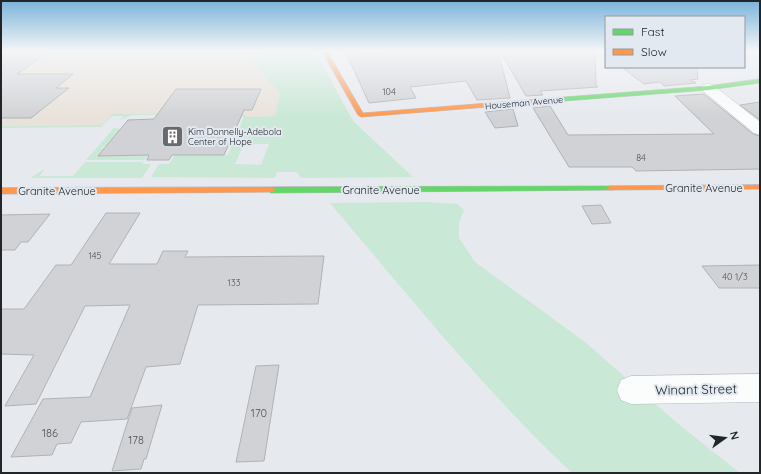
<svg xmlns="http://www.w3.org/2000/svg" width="761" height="474" viewBox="0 0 761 474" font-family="Quicksand,sans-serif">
  <rect width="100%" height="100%" fill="#e6e9ee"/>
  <path fill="#e9e2da" d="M1,51H267L269,55L247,57L280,93L275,116L248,117L242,114H113L102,125L1,126Z"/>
  <g fill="#c9e8d5" fill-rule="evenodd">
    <path d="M267,51H315L353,121L413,177L301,178L297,172H277L275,178L151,177L159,164H169L175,155H228L244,117L217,114L131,115L120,120L124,116H112L101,127L1,128V126L102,125L112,114H242L248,117L275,116L280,93L246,56L269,55ZM244,144H269L261,165L235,164Z"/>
    <path d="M114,128L120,129L106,146L100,147L104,148L98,156L148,155L145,160H86Z"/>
    <path d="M85,162H143L142,164H151L142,178H31L44,169L40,176H73Z"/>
    <path d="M427,202L457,204L464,210L459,223V238L475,262L585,342L677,423L740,473H572C484,390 408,295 330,203Z"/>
  </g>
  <g fill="#d0d2d5" stroke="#b1b2b6">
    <path d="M1,51H50L17,74H73L56,88H69L31,118H1Z"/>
    <path d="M396,51H498L510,98L477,100L466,81L410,87L416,98L369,103L347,55Z"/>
    <path d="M500,51H595L596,86L598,87L540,91L543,95L526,96Z"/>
    <path d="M644,67H697L698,79L690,80L696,83L664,86L660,82L644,84L624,69Z"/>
    <path d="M176,89H261L252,110H244L224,155H172L169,160H147L149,155L98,156L128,120L154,119Z"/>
    <path d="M704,94L753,134L760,136V169L636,171L632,167H569L533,108L550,106L568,135L714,134L675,96Z"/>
    <path d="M760,102V120L740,105Z"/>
    <path d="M513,109L518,126L495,128L485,112Z"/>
    <path d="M601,205L611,223L592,224L582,206Z"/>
    <path d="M106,213H140L109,264H157L163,251H188L185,257L324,256L318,304L198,305L180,364L146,367L127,419L81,422L71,443L57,444L52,455L11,457L43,399L90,397L130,305L85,306L36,404L5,406L34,355L1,354V309H24L56,265H71Z"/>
    <path d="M50,214L28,242H21L15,250H1V215Z"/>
    <path d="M760,265V288H719L702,266Z"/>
    <path d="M279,365L264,461L236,462L256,366Z"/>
    <path d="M162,405L146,459H144L141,469L112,471L132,408Z"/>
  </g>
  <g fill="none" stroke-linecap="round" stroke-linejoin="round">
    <defs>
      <g id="street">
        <path d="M708,84L713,85L760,122V135L754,133L703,91L701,88L703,85Z"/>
        <path d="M760,374V402L631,404L621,400L617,390L621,380L631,376Z"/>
      </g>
      <g id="fast">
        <path d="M760,79V83L708,90L551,102L548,100L551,98L708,86Z"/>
        <path d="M610,186H613L614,188L613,190L271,193L267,190L271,187Z"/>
      </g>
      <g id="slow">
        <path d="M322,51H327L363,113L551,98L554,100L551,102L361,117L358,115Z"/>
        <path d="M760,185V189L610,190L606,188L610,186Z"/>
        <path d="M271,187L274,188L275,190L274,192L1,194V188Z"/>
      </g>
    </defs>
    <use href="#street" stroke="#b9bbbf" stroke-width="1"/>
    <use href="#fast" stroke="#b9bbbf" stroke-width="1"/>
    <use href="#slow" stroke="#b9bbbf" stroke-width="1"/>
    <use href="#street" fill="#fbfcfc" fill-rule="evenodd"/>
    <use href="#fast" fill="#63d668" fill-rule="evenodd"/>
    <use href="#slow" fill="#ff974d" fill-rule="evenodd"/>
  </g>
  <linearGradient id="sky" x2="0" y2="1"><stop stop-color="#79b3da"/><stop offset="0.43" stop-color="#f4f5f7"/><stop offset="1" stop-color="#f4f5f7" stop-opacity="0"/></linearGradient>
  <rect width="761" height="118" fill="url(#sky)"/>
  <defs>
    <symbol id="building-square" viewBox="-11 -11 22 22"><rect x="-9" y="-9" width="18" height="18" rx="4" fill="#676a6e" stroke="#e2e9f1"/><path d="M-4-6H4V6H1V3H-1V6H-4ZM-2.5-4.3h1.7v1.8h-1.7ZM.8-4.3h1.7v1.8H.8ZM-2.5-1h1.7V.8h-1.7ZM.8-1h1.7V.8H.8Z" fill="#fff"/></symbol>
  </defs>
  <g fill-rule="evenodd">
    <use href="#building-square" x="160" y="124" width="25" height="25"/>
  </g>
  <g text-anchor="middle" stroke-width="4" stroke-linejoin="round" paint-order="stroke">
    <g font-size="9" fill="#4f5255">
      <text x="389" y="95">104</text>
      <text x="641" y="161">84</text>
      <text x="95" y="259">145</text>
      <text x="735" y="280">40 1/3</text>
      <text x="234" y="286">133</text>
    </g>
    <g font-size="9" fill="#232629" stroke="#e2e9f1">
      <text transform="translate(524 103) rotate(-5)" y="3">Houseman Avenue</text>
    </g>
    <g font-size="9" fill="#232629" stroke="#e2e9f1" text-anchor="start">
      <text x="188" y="135">Kim Donnelly-Adebola<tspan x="188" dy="10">Center of Hope</tspan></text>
    </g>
    <g font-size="11" fill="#232629" stroke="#e2e9f1">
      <text x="704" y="192">Granite Avenue</text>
      <text x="381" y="194">Granite Avenue</text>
      <text x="57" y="195">Granite Avenue</text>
    </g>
    <g font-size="11" fill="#4f5255">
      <text x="259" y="417">170</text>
      <text x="50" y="437">186</text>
      <text x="136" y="444">178</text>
    </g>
    <g font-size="13" fill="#232629" stroke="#e2e9f1">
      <text transform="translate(696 389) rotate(-1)" y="5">Winant Street</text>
    </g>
  </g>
  <rect width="761" height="474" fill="none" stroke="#232629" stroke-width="4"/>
  <rect x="605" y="16" width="140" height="52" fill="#e2e9f1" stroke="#969ba1"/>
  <rect x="613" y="29" width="20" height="6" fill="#63d668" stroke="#969ba1"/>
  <text x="641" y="36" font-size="12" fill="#232629">Fast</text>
  <rect x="613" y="49" width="20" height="6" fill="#ff974d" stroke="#969ba1"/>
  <text x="641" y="56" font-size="12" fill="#232629">Slow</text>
  <g transform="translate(725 438) rotate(76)" stroke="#e2e9f1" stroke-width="3" paint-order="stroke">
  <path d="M0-3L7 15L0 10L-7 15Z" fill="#232629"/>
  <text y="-6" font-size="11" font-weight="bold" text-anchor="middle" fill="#232629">N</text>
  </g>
</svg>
